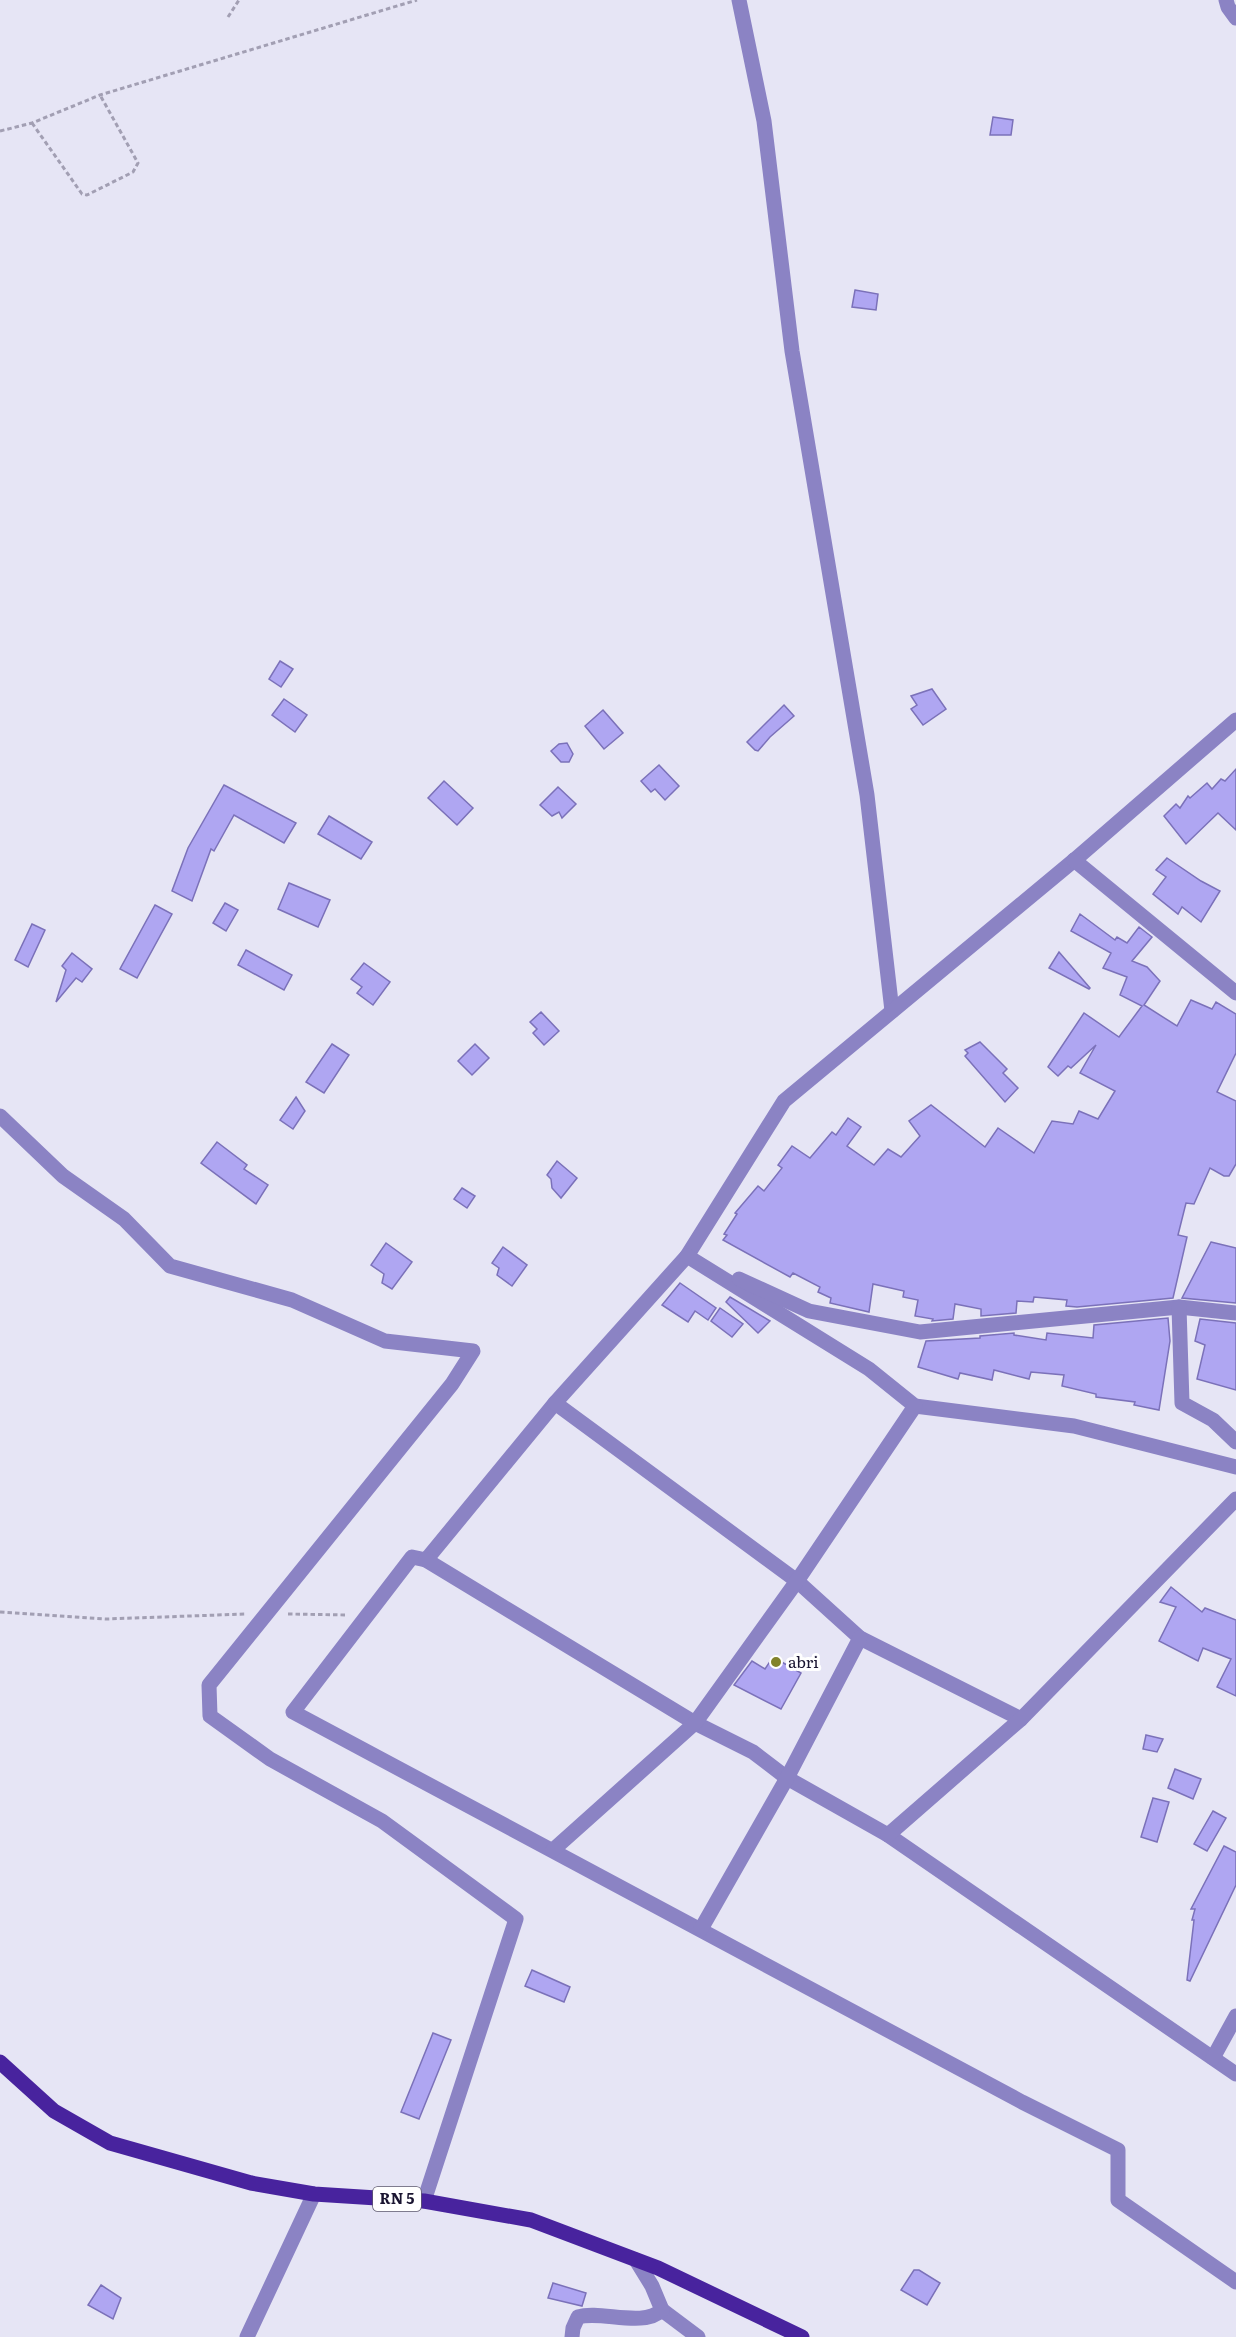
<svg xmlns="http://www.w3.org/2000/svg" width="1236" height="2337" viewBox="0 0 1236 2337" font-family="Literata,serif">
  <rect width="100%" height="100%" fill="#e6e5f5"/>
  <g fill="#afa6f2" stroke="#7b71b9" stroke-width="1.5">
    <path d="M993,117L1013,120L1011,135H990Z"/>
    <path d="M855,290L878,294L876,310L852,307Z"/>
    <path d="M280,661L293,669L281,687L269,679Z"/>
    <path d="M932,689L946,709L923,725L911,709L917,705L911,696Z"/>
    <path d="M284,699L307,715L295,732L272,715Z"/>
    <path d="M784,705L794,716L770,737L758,751L755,750L747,742Z"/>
    <path d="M603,710L623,733L604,749L585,726Z"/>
    <path d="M567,743L573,754L569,762H561L551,751L559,744Z"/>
    <path d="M659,765L679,786L665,800L655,789L651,792L641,781Z"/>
    <path d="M1236,769V830L1218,813L1186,844L1164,816L1176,804L1180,808L1188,796L1190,798L1207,783L1212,789L1221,779L1225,781Z"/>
    <path d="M444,781L473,808L457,825L428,798Z"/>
    <path d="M224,785L296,823L284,843L234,815L214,851L211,849L192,901L172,891L188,848Z"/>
    <path d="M558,787L576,804L562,818L559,812L552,816L540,805Z"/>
    <path d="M329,816L372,842L361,859L318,834Z"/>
    <path d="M1167,858L1201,881L1220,891L1201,922L1182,907L1178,914L1153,894L1166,877L1156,870Z"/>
    <path d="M289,883L330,900L318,927L278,909Z"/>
    <path d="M225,903L238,910L226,931L213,923Z"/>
    <path d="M155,905L172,914L137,978L120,969Z"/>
    <path d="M1080,914L1115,940L1117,937L1127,943L1139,927L1152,937L1132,961L1147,967L1160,981L1144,1005L1177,1026L1191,1000L1212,1009L1216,1002L1236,1014V1053L1217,1092L1236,1101V1164L1229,1176H1224L1210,1168L1194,1204L1186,1203L1178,1235L1187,1237L1173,1298L1077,1307L1066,1306L1067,1300L1034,1297L1033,1302L1017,1301L1016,1313L981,1316V1309L955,1304L953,1319L932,1321L933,1319L915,1316L918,1300L903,1297L904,1291L873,1284L869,1312L830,1303L831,1298L818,1292L820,1287L793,1273L790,1277L723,1240L727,1235L724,1234L737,1214L735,1213L758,1186L764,1191L782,1168L778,1165L792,1146L810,1158L832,1132L836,1135L848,1118L861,1127L847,1146L874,1165L888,1149L901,1157L920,1136L909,1121L931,1105L985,1147L998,1128L1034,1153L1052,1121L1073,1124L1079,1111L1098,1119L1115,1091L1080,1073L1096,1045L1071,1068L1068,1066L1058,1076L1048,1067L1084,1013L1119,1037L1142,1006L1120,995L1127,977L1103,968L1111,953L1071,931Z"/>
    <path d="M32,924L45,930L28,967L15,960Z"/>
    <path d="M246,950L292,975L284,990L238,965Z"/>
    <path d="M1059,952L1090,988L1089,989L1049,968Z"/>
    <path d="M72,953L92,969L82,982L76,978L56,1002L66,970L62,966Z"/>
    <path d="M364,963L390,982L373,1005L357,993L362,987L351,979Z"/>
    <path d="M541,1012L559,1031L544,1045L533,1033L537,1029L530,1022Z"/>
    <path d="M980,1042L1007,1069L1003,1073L1018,1088L1005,1102L965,1056L968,1053L965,1050Z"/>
    <path d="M332,1044L349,1055L324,1093L306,1082Z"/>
    <path d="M475,1044L489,1058L472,1075L458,1061Z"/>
    <path d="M296,1097L305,1111L293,1129L280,1120Z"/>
    <path d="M217,1142L247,1165L244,1169L268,1185L256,1204L201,1163Z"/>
    <path d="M557,1161L577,1178L561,1198L552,1188L551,1179L547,1175Z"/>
    <path d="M462,1188L475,1196L467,1208L454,1199Z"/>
    <path d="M1211,1242L1236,1248V1303L1182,1298Z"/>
    <path d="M386,1243L412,1262L392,1289L382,1283L384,1274L371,1265Z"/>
    <path d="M503,1247L527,1265L512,1286L497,1275L499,1268L492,1263Z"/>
    <path d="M680,1283L716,1308L708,1320L695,1311L688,1322L662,1305Z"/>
    <path d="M730,1297L770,1321L758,1333L726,1302Z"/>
    <path d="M720,1308L743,1324L732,1337L711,1321Z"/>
    <path d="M1168,1318L1170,1341L1159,1410L1134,1405L1135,1402L1096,1397V1394L1062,1386L1064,1375L1031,1372L1029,1379L994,1370L992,1380L960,1373L958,1379L918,1367L926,1341L980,1338V1336L1014,1333V1335L1046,1340L1047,1333L1093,1338L1094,1325Z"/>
    <path d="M1200,1319L1236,1323V1390L1197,1379L1205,1345L1195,1341Z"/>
    <path d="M1171,1587L1202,1612L1205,1608L1236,1620V1696L1217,1687L1231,1659L1203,1648L1198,1661L1159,1641L1176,1607L1160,1602Z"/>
    <path d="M773,1657L801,1673L781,1709L734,1685L752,1661L765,1669Z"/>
    <path d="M1146,1735L1163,1739L1157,1752L1143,1749Z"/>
    <path d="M1175,1769L1201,1779L1193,1799L1168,1788Z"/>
    <path d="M1153,1798L1169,1802L1157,1842L1141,1837Z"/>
    <path d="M1213,1811L1226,1818L1207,1851L1194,1844Z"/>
    <path d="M1224,1846L1236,1852V1885L1190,1981L1187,1980L1194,1920H1192L1195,1909H1191Z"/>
    <path d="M532,1970L570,1987L564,2002L525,1986Z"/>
    <path d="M433,2033L451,2040L419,2119L401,2112Z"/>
    <path d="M914,2270H919L940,2283L927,2305L901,2290Z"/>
    <path d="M553,2283L586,2293L582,2306L548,2298Z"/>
    <path d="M101,2285L121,2298L113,2319L88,2305Z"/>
  </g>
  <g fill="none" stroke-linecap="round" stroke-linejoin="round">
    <g stroke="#a29fb3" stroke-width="3" stroke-dasharray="4.5 3" stroke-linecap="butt">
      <path d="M228,17L239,0"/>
      <path d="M32,123L82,194L87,195L133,172L138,163L100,95"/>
      <path d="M0,131L32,123L100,95L417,0"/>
      <path d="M0,1612L106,1619L246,1614"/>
      <path d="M288,1614L348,1615"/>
    </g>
    <g stroke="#8b83c4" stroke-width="15">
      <path d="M739,0L764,121L792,351L867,795L892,1011"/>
      <path d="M1226,0L1228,7L1236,18"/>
      <path d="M1236,720L1078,857L784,1101L687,1256L555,1403L426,1560L412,1557L293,1712L1022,2102L1118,2150V2200L1236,2282"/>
      <path d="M1074,860L1236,993"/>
      <path d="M0,1116L63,1176L124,1219L170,1266L292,1300L385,1341L473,1351L452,1384L209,1685L210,1716L270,1759L382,1821L516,1919L424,2201"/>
      <path d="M687,1256L869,1369L915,1406L1074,1426L1236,1467"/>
      <path d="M739,1279L809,1311L920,1332L1179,1307L1236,1313"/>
      <path d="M1179,1307L1182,1403L1213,1420L1236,1442"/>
      <path d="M555,1403L797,1581L860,1638L1021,1719"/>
      <path d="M426,1560L695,1723L753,1752L787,1778L888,1835L1236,2074"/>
      <path d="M888,1835L1021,1719L1236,1499"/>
      <path d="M553,1850L695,1723L797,1581L915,1406"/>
      <path d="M701,1929L787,1778L860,1638"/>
      <path d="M1213,2058L1236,2016"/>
      <path d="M662,2310L698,2337"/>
      <path d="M247,2337L314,2194"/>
      <path d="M572,2337L573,2328L578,2317C601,2310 643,2328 662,2310L652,2286L636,2260"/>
    </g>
    <path stroke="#48239e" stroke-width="15" d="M0,2062L54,2111L110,2143L251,2183L314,2194L424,2201L531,2220L658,2268L802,2337"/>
  </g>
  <circle fill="#82822b" stroke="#fff" stroke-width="2" cx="776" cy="1662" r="6"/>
  <g text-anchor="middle" stroke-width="6" stroke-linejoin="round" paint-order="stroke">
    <rect fill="#fff" stroke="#5e5a6e" stroke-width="1.5" x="373" y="2187" width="48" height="24" rx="4.5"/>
    <g font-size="15" font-weight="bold" fill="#191430">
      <text x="397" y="2204">RN 5</text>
    </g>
    <g font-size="16" fill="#191430" stroke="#fff" text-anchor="start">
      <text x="788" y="1668">abri</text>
    </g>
  </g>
</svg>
